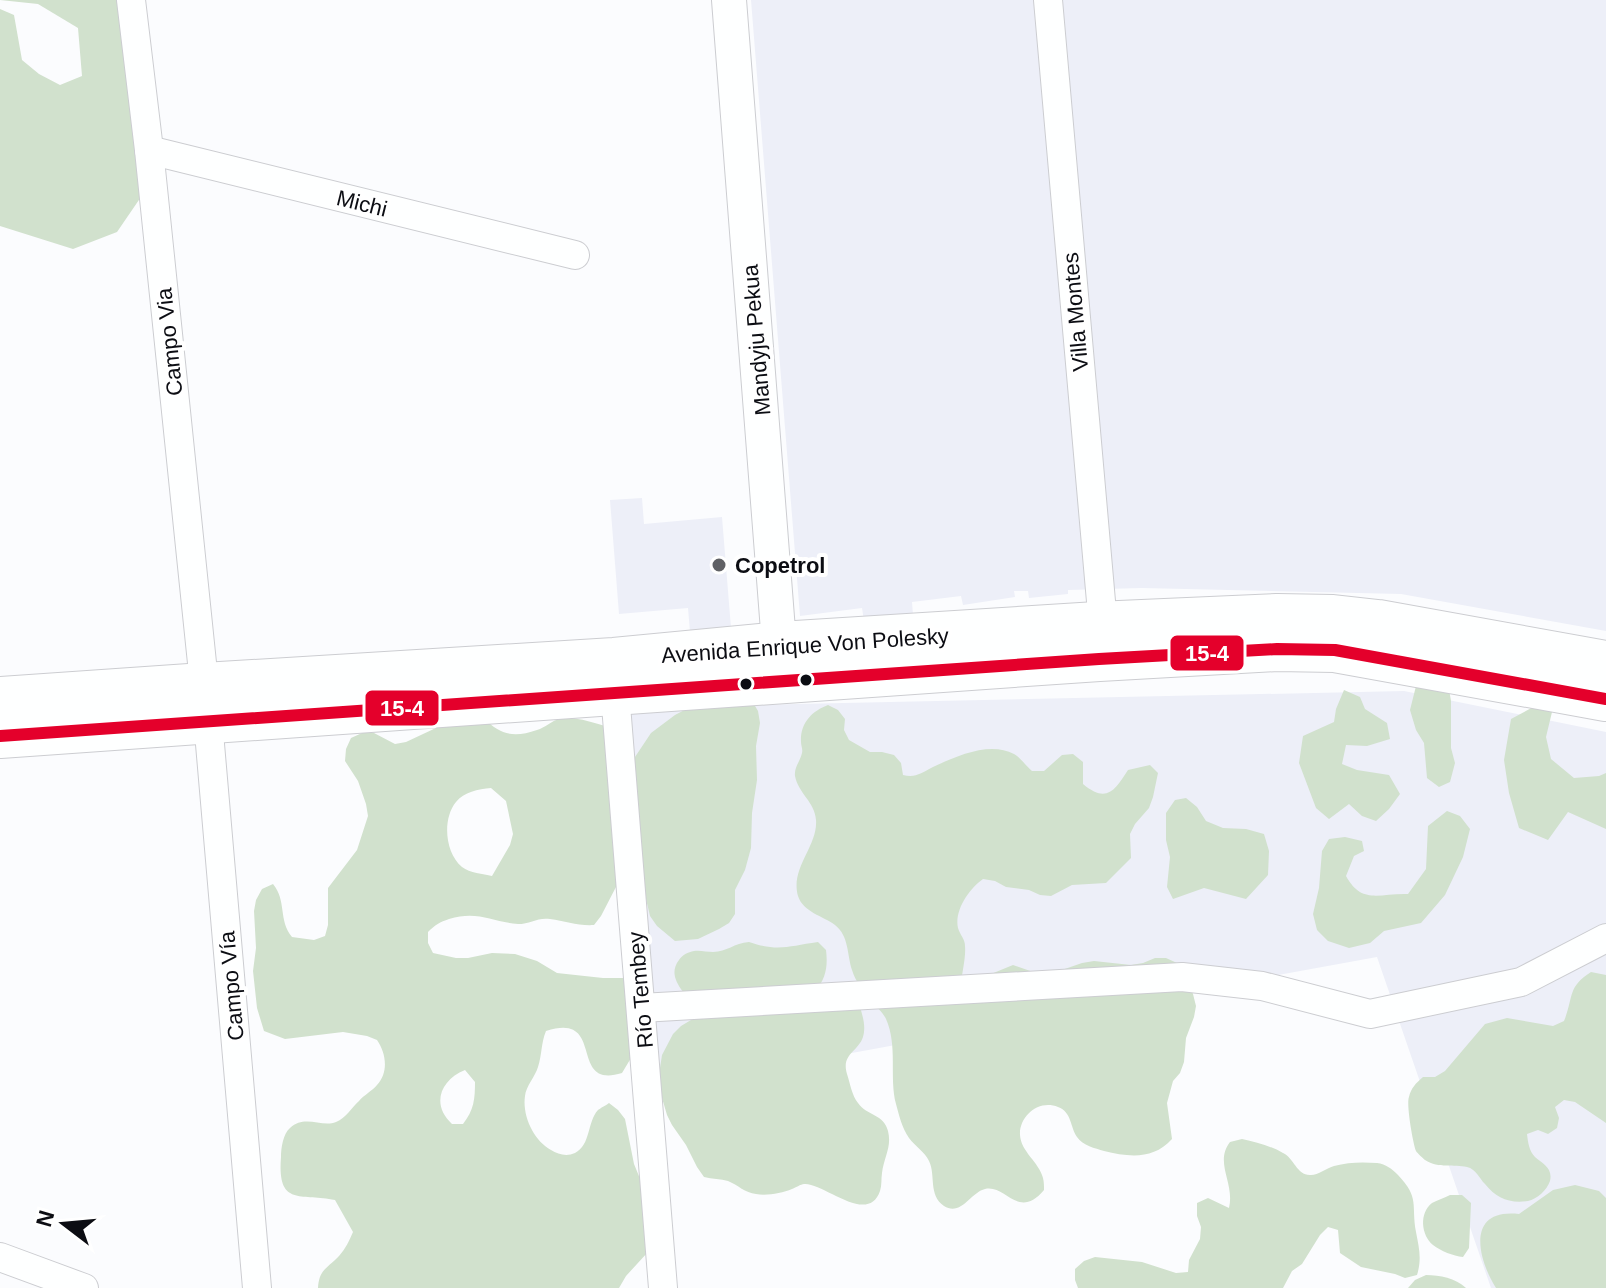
<svg xmlns="http://www.w3.org/2000/svg" width="1606" height="1288" viewBox="0 0 1606 1288" font-family="Arial,sans-serif">
  <rect width="100%" height="100%" fill="#fbfcfe"/>
  <g fill="#edeff8">
    <path d="M751,0H1606V631L1401,594L1142,588L1068,590V594L1029,598L1028,591H1014L1015,597L963,605L961,596L912,602L913,615L864,621L862,608L800,616Z"/>
    <path d="M642,498L644,524L722,517L731,628L690,632L688,608L619,614L610,500Z"/>
    <path d="M1404,691L1606,732V1288H1491L1377,957L633,1093L612,708Z"/>
  </g>
  <g fill="#d1e1cd" fill-rule="evenodd">
    <path d="M0,0H119L143,194L117,232L73,249L0,226V9L14,15L22,60L39,74L60,85L82,76L78,28L38,4Z"/>
    <path d="M1448,683L1451,701V748L1455,763L1450,782L1439,787L1427,778L1424,743L1416,730L1410,710L1416,686Z"/>
    <path d="M1344,690L1360,697L1365,709L1387,723L1390,739L1367,746L1346,745L1342,764L1357,770L1389,775L1400,794L1389,809L1376,821L1362,816L1349,804L1329,819L1316,808L1299,763L1303,736L1334,722L1336,709Z"/>
    <path d="M752,701L758,711L760,723L756,746L757,780L752,813L751,848L745,870L735,890V914L729,923L719,929L698,939L675,941L657,926L650,916L639,869L631,763L651,733L675,715L696,704Z"/>
    <path d="M828,705L838,710L845,719L844,730L849,740L870,752H882L894,755L901,763L903,775C916,778 921,773 933,767C955,757 989,741 1014,754C1020,757 1026,766 1032,771H1044L1062,755L1073,754L1083,762V784C1107,804 1115,790 1128,770L1150,765L1158,773L1153,797L1149,808L1135,824L1130,834L1131,858L1106,883L1072,885L1051,896L1040,895L1029,890L1006,887L995,881L983,879C970,888 954,910 958,928C960,935 965,939 965,946C966,958 962,972 961,984L983,982L991,974L1013,965L1036,973L1059,971L1082,963L1094,961L1131,965L1143,963L1155,958H1166L1177,963L1184,972L1193,994L1196,1006L1194,1017L1186,1038L1184,1062L1180,1073L1173,1081L1167,1103L1172,1139C1153,1160 1129,1157 1104,1151C1095,1148 1083,1146 1077,1137C1070,1127 1072,1112 1058,1107C1039,1099 1019,1116 1020,1135C1021,1152 1039,1162 1043,1178C1044,1182 1044,1186 1044,1190C1018,1221 1006,1184 985,1189C971,1192 961,1217 944,1206C928,1195 936,1175 929,1161C925,1152 915,1146 909,1138C902,1128 899,1115 896,1104C889,1077 898,1046 886,1019C883,1012 876,1007 871,1001C864,992 855,981 852,970C847,954 849,936 835,925C823,916 803,912 798,896C790,868 818,846 816,820C815,802 798,793 795,776C794,767 800,762 802,753C803,749 801,746 801,742C800,723 812,711 828,705Z"/>
    <path d="M1535,706L1552,712L1546,737L1551,759L1574,778L1599,776L1606,773V829L1568,812L1548,840L1519,828L1509,793L1504,760L1511,719Z"/>
    <path d="M484,718C500,735 514,738 537,730C545,728 552,720 560,719C574,716 592,722 605,726L617,885L601,916L594,925C578,926 565,921 550,919C538,917 530,924 518,924C492,922 478,910 449,919C440,922 435,925 428,932V943L433,953L456,958H468L492,953L515,954L537,961L557,973L603,978H628L634,1053L622,1073C567,1090 607,1011 546,1031C541,1043 542,1055 538,1067C535,1077 526,1086 525,1096C522,1116 534,1141 551,1150C558,1154 566,1157 575,1153C591,1145 587,1122 598,1110C599,1109 608,1104 609,1103L618,1110L625,1119L634,1164L643,1186L648,1252L626,1276L619,1288H318C319,1269 328,1268 339,1256C346,1248 349,1241 353,1232L335,1200C300,1193 277,1207 281,1157C281,1148 283,1134 290,1128C305,1114 322,1128 336,1122C346,1118 351,1108 359,1101C364,1095 372,1091 377,1085C389,1072 386,1053 377,1040L367,1036L343,1032L285,1039L264,1031L257,1008L253,971L256,948L254,911L256,900L262,889L273,884C287,901 278,920 292,937L314,940L325,936L328,925V888L357,850L368,816L366,804L358,781L345,761L346,749L351,738L362,733H374L395,744L406,742L438,727ZM491,788L506,801L513,834L510,845L492,876C483,874 470,873 462,867C445,853 442,819 456,802C464,792 478,789 491,788ZM465,1070L475,1082C475,1099 474,1110 463,1124H452C431,1105 440,1080 465,1070Z"/>
    <path d="M1186,798L1197,807L1206,821L1223,828L1246,829L1264,834L1269,851L1268,875L1246,899L1204,888L1173,899L1167,887L1170,857L1166,840V813L1175,800Z"/>
    <path d="M1447,811L1460,816L1470,829L1463,857L1445,895L1421,923L1384,931L1370,943L1349,948L1328,941L1317,930L1313,914L1319,888L1322,851L1329,839L1345,837L1362,841L1364,851L1354,856L1346,876C1362,905 1379,893 1408,894L1426,869L1428,826Z"/>
    <path d="M749,942C778,952 789,946 818,942L826,950C828,966 826,979 815,991L860,1007C863,1017 866,1027 863,1037C858,1052 841,1054 847,1074C850,1083 852,1096 858,1103C867,1116 884,1114 888,1131C892,1147 884,1157 882,1173C881,1179 882,1185 880,1191C868,1226 823,1182 804,1184C801,1184 795,1188 792,1189C782,1193 767,1196 756,1194C745,1193 738,1185 728,1181C721,1179 712,1179 704,1177L697,1167L686,1145L672,1125L667,1115L660,1091V1068L662,1055L673,1034L681,1026L691,1020L696,1009C687,994 665,978 679,960C682,955 688,952 694,951C700,950 707,952 713,952C727,952 734,943 749,942Z"/>
    <path d="M1591,972L1606,975V1123L1575,1102L1564,1100L1555,1107L1559,1118L1557,1128L1548,1134L1538,1130L1527,1134C1528,1142 1529,1151 1535,1157C1543,1164 1553,1168 1550,1181C1547,1190 1537,1199 1528,1201C1510,1204 1496,1198 1485,1184C1479,1178 1476,1169 1467,1167C1454,1164 1439,1169 1425,1160C1424,1159 1417,1153 1416,1151C1413,1143 1406,1104 1409,1097C1411,1088 1416,1083 1423,1077H1435L1445,1071L1485,1024L1507,1018L1553,1026L1564,1021C1574,997 1567,987 1591,972Z"/>
    <path d="M1242,1139C1256,1142 1271,1146 1283,1153C1294,1158 1297,1176 1311,1175C1318,1175 1327,1168 1334,1166C1348,1162 1363,1162 1377,1163C1386,1164 1392,1169 1398,1175C1420,1198 1411,1205 1416,1232C1419,1248 1422,1259 1417,1275L1405,1278L1395,1274L1361,1267L1340,1253L1338,1230L1328,1227L1320,1235L1302,1264L1292,1271L1283,1288H1078L1075,1280V1269L1084,1261L1095,1257L1142,1262L1176,1273L1188,1272L1189,1260L1200,1239L1201,1227L1197,1216V1203L1208,1198L1229,1208C1235,1183 1214,1163 1230,1142Z"/>
    <path d="M1575,1185L1599,1191L1606,1198V1288H1496C1477,1258 1466,1208 1519,1214L1553,1190Z"/>
    <path d="M1450,1195H1462L1471,1203L1469,1248L1463,1257C1453,1256 1441,1251 1433,1245C1421,1235 1419,1213 1432,1203C1437,1200 1445,1198 1450,1195Z"/>
    <path d="M1426,1275C1440,1275 1455,1278 1466,1288H1408L1415,1280Z"/>
  </g>
  <g fill="none" stroke-linecap="round" stroke-linejoin="round">
    <defs>
      <g id="minor">
        <path d="M131,0L149,150L208,721L257,1288"/>
        <path d="M1048,0L1103,624"/>
        <path d="M149,150L575,255"/>
        <path d="M615,693L663,1288"/>
        <path d="M641,1008L1182,977L1262,986L1370,1014L1521,982L1606,938"/>
        <path d="M0,1257L84,1288"/>
      </g>
      <path id="tertiary" d="M729,0L781,669"/>
      <g id="primary">
        <path d="M0,699L204,685L614,660L780,644L1097,624L1277,616L1333,617L1378,622L1606,663"/>
        <path d="M0,736L1099,659L1277,649L1335,650L1606,699"/>
      </g>
    </defs>
    <use href="#minor" stroke="#cccdd1" stroke-width="30"/>
    <use href="#tertiary" stroke="#cccdd1" stroke-width="36"/>
    <use href="#primary" stroke="#cccdd1" stroke-width="46"/>
    <use href="#minor" stroke="#feffff" stroke-width="28"/>
    <use href="#tertiary" stroke="#feffff" stroke-width="34"/>
    <use href="#primary" stroke="#feffff" stroke-width="44"/>
    <defs>
      <path id="bus-1" d="M0,736L1099,659L1277,649L1335,650L1606,699"/>
    </defs>
    <use href="#bus-1" stroke="#fff" stroke-width="18"/>
    <use href="#bus-1" stroke="#e4002b" stroke-width="12"/>
  </g>
  <circle fill="#606165" stroke="#fff" stroke-width="3" cx="719" cy="565" r="8"/>
  <g fill="#0c0d13" stroke="#fff" stroke-width="3">
    <circle cx="806" cy="680" r="7"/>
    <circle cx="746" cy="684" r="7"/>
  </g>
  <g text-anchor="middle" stroke-width="8" stroke-linejoin="round" paint-order="stroke">
    <g font-size="22" fill="#0c0d13" stroke="#fff">
      <text transform="translate(362 203) rotate(14)" y="8">Michi</text>
      <text transform="translate(1075 312) rotate(-95)" y="8">Villa Montes</text>
      <text transform="translate(756 340) rotate(-95)" y="8">Mandyju Pekua</text>
      <text transform="translate(169 342) rotate(-96)" y="8">Campo Via</text>
      <text transform="translate(805 645) rotate(-4)" y="8">Avenida Enrique Von Polesky</text>
      <text transform="translate(231 986) rotate(-95)" y="8">Campo Vía</text>
      <text transform="translate(640 990) rotate(-95)" y="8">Río Tembey</text>
    </g>
    <g font-size="22" font-weight="bold" fill="#0c0d13" stroke="#fff" text-anchor="start">
      <text x="735" y="573">Copetrol</text>
    </g>
  </g>
  <g stroke="#fff" stroke-width="3">
    <rect x="1169" y="634" width="76" height="38" rx="8" fill="#e4002b"/>
    <rect x="364" y="689" width="76" height="38" rx="8" fill="#e4002b"/>
  </g>
  <g font-size="22" text-anchor="middle" font-weight="bold" fill="#fff">
    <text x="1207" y="661">15-4</text>
    <text x="402" y="716">15-4</text>
  </g>
  <g transform="translate(64 1224) rotate(286)" stroke="#ffffff" stroke-width="6" paint-order="stroke">
  <path d="M0-6L14 30L0 20L-14 30Z" fill="#0c0d13"/>
  <text y="-12" font-size="22" font-weight="bold" text-anchor="middle" fill="#0c0d13">N</text>
  </g>
</svg>
